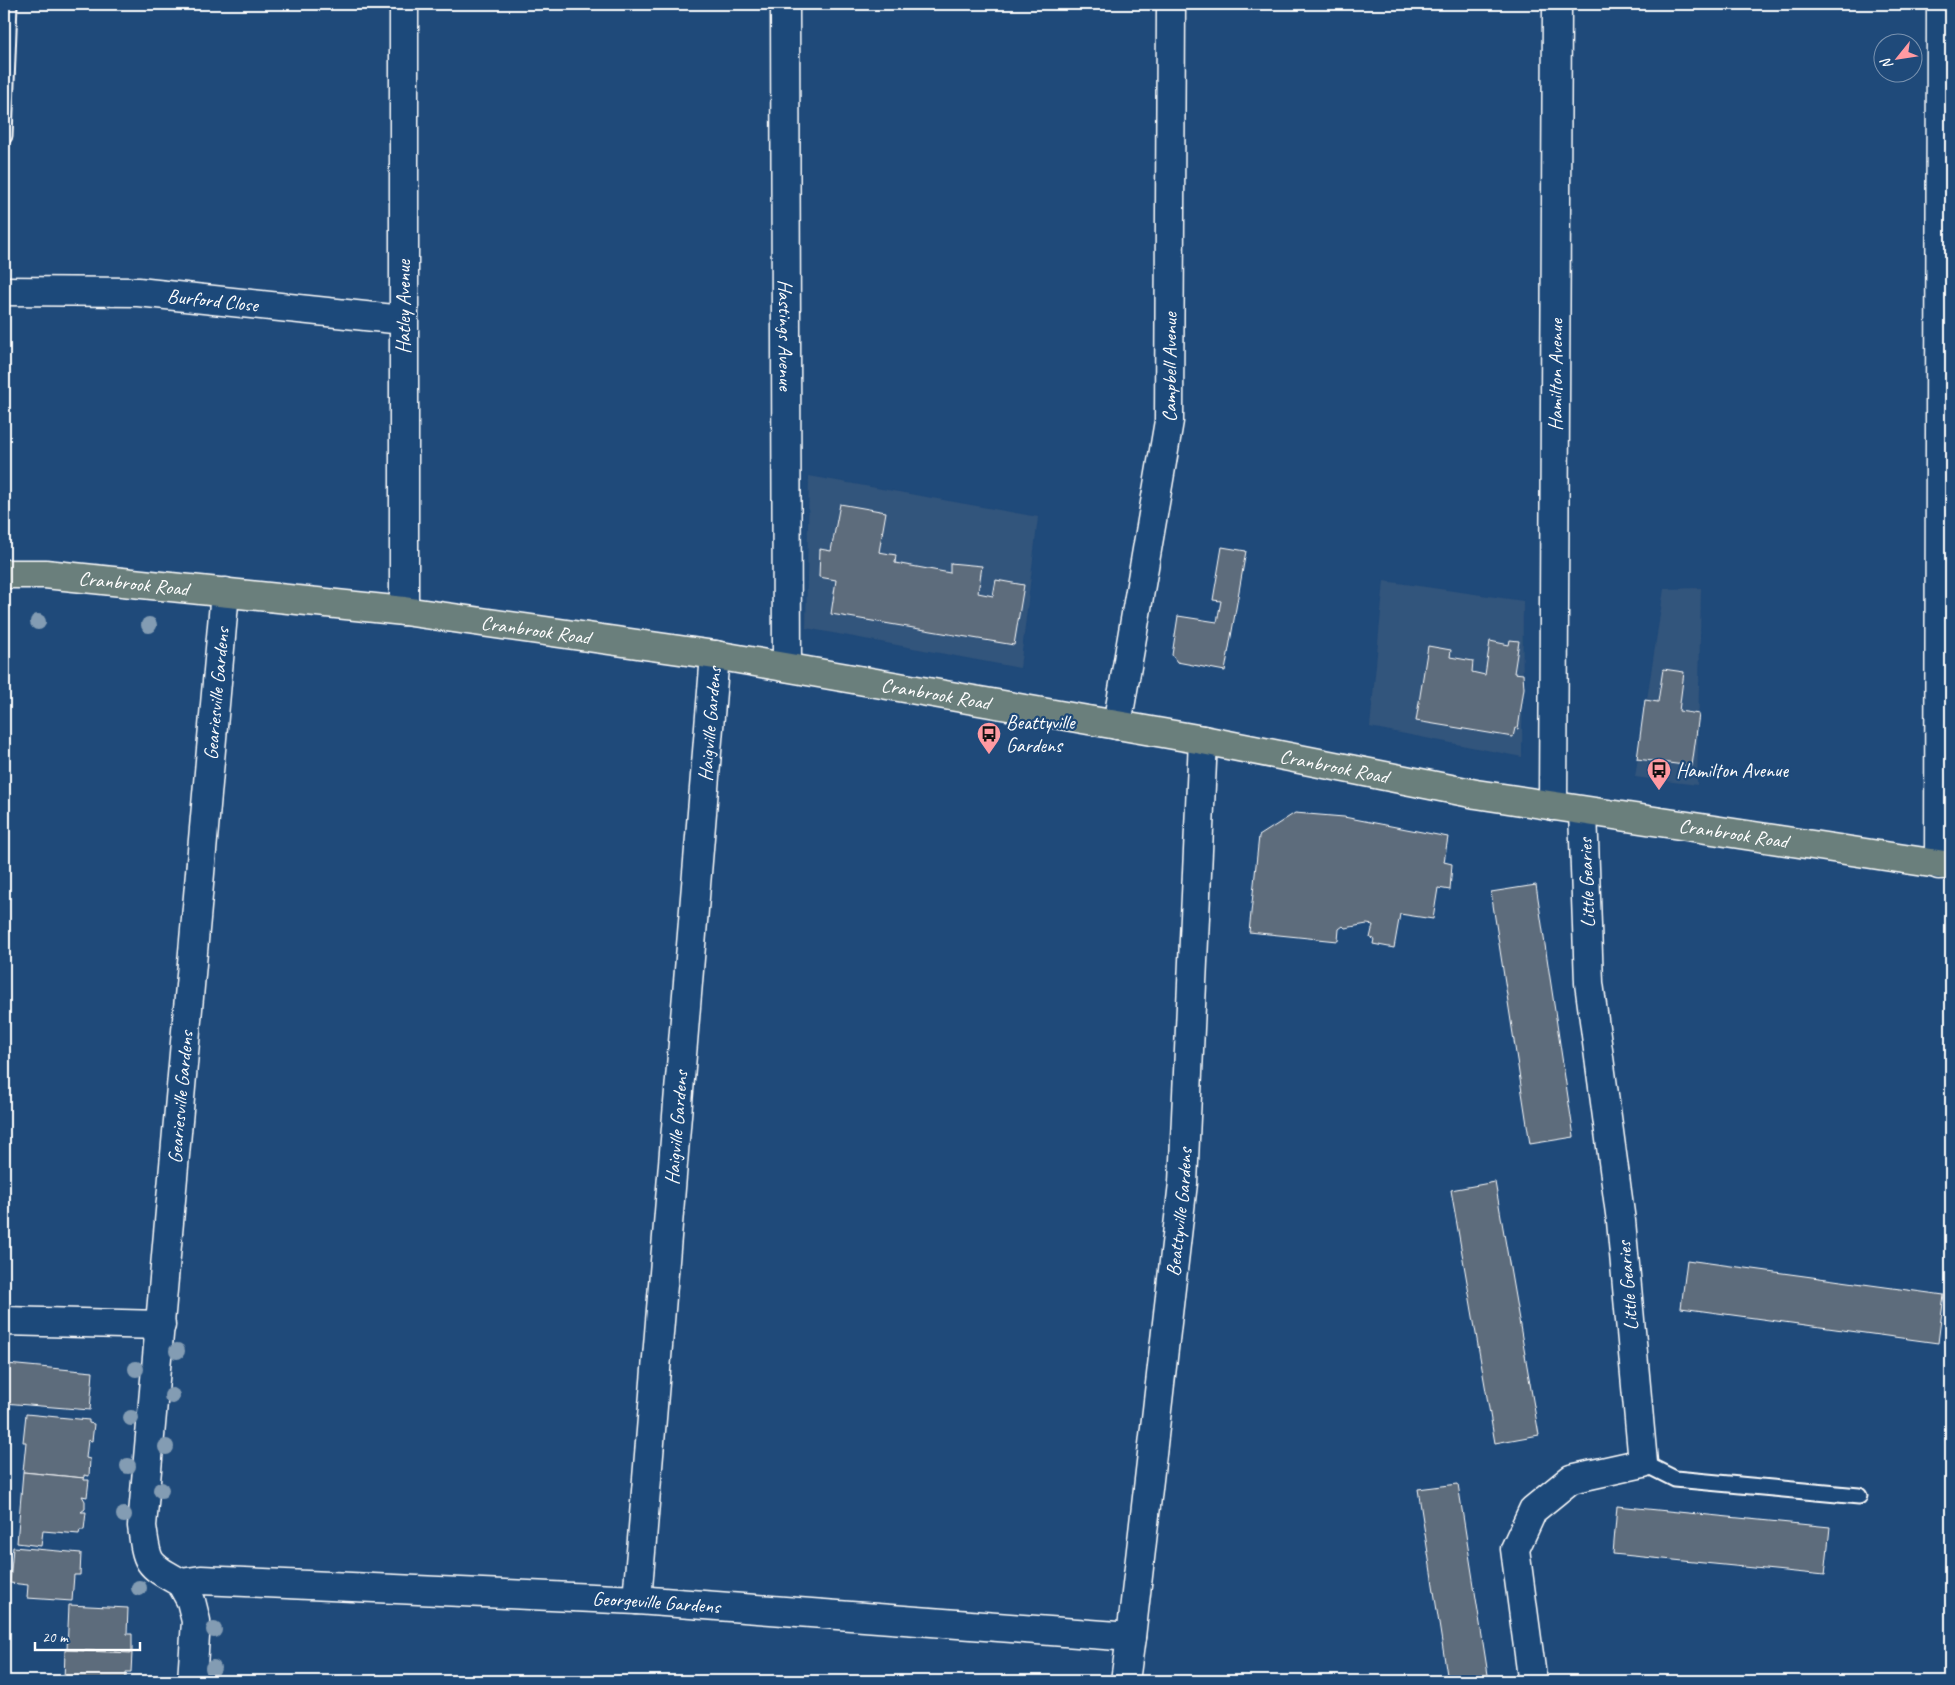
<svg xmlns="http://www.w3.org/2000/svg" width="1955" height="1685" viewBox="0 0 1955 1685" font-family="Caveat,sans-serif">
  <rect width="100%" height="100%" fill="#1f4a7a"/>
  <filter id="ink" filterUnits="userSpaceOnUse"><feTurbulence type="fractalNoise" baseFrequency=".02" numOctaves="2"/><feDisplacementMap in="SourceGraphic" scale="10" xChannelSelector="R" yChannelSelector="G"/><feConvolveMatrix kernelMatrix="1 2 1 2 8 2 1 2 1" color-interpolation-filters="sRGB"/></filter>
  <g filter="url(#ink)">
    <g fill="#32547b">
      <path d="M809,476L1038,517L1020,668L806,628Z"/>
      <path d="M1384,581L1523,601L1522,757L1370,727Z"/>
      <path d="M1701,588L1697,785L1635,777L1664,589Z"/>
    </g>
    <g fill="#5d6c7c" stroke="#fff">
      <path d="M840,504L886,512L879,552L896,555L895,563L950,573V563L982,566L978,593L993,596L996,580L1024,585L1014,645L831,614L836,580L819,577L820,549L831,551Z"/>
      <path d="M1222,547L1246,551L1225,671L1177,662L1172,655L1178,616L1217,622L1221,601L1213,600Z"/>
      <path d="M1510,640L1519,641L1514,673L1523,674L1524,688L1518,729L1515,728L1513,737L1416,721L1428,646L1451,650L1450,657L1473,661L1472,672L1485,675L1490,641L1509,645Z"/>
      <path d="M1663,669L1684,672L1679,711L1699,714L1692,766L1637,759L1645,700L1658,702Z"/>
      <path d="M1295,813L1344,817L1448,837L1444,862L1452,864L1450,890L1438,888L1433,919L1400,914L1394,948L1373,944L1374,939L1370,938L1373,925L1367,924L1345,928L1343,926L1339,929L1338,941L1249,932L1259,836Z"/>
      <path d="M1536,885L1574,1137L1530,1144L1491,892Z"/>
      <path d="M1495,1182L1539,1435L1495,1443L1451,1190Z"/>
      <path d="M1687,1260L1944,1295L1938,1343L1681,1308Z"/>
      <path d="M7,1364L93,1372L90,1410L4,1403Z"/>
      <path d="M26,1414L89,1420V1423L94,1424L92,1441L88,1440L86,1458L90,1459L89,1476L84,1475V1478L23,1472L26,1442H23Z"/>
      <path d="M23,1472L84,1478V1480H89L87,1497L82,1496L85,1501V1509L81,1512H86L84,1530H80L79,1534L43,1531L41,1546L17,1543Z"/>
      <path d="M1458,1484L1489,1681H1448L1418,1489Z"/>
      <path d="M1617,1506L1830,1527L1825,1575L1613,1554Z"/>
      <path d="M13,1547L81,1553L80,1575H74L72,1601L27,1598L28,1585L10,1583Z"/>
      <path d="M69,1605L128,1608L127,1634H132V1653L67,1650Z"/>
      <path d="M65,1650L132,1653L131,1672H126V1681H64Z"/>
    </g>
    <g fill="none" stroke-linecap="round" stroke-linejoin="round">
      <defs>
        <g id="lane">
          <path d="M4,136L9,4"/>
          <path d="M1643,1463L1675,1479L1859,1496"/>
        </g>
        <g id="street">
          <path id="s1" d="M785,4L787,667"/>
          <path id="s2" d="M4,291L138,292L403,320"/>
          <path d="M404,611V4"/>
          <path id="s3" d="M1117,725L1169,421L1171,4"/>
          <path id="s4" d="M1553,806L1557,4"/>
          <path d="M1939,865L1941,4"/>
          <path d="M4,1321L161,1325"/>
          <path id="s5" d="M181,1583C147,1564 147,1565 142,1526L225,592"/>
          <path id="s6" d="M181,1583L201,1580L637,1600L1131,1637"/>
          <path d="M181,1583L191,1601L196,1621L192,1681"/>
          <path id="s7" d="M637,1600L715,655"/>
          <path id="s8" d="M1125,1681L1131,1637L1183,1183L1203,740"/>
          <path d="M1534,1681L1532,1677L1515,1549L1533,1510L1571,1479L1643,1463L1621,1221L1589,983L1583,811"/>
        </g>
        <g id="primary">
          <path id="s9" d="M4,574H45L404,611L715,655L1203,740L1476,794L1951,866"/>
        </g>
      </defs>
      <use href="#lane" stroke="#fff" stroke-width="19"/>
      <use href="#street" stroke="#fff" stroke-width="31"/>
      <use href="#primary" stroke="#fff" stroke-width="31"/>
      <use href="#lane" stroke="#1f4a7a" stroke-width="15"/>
      <use href="#street" stroke="#1f4a7a" stroke-width="28"/>
      <use href="#primary" stroke="#6b7f7c" stroke-width="28"/>
    </g>
    <g fill="#839cb3">
      <circle cx="38" cy="622" r="8"/>
      <circle cx="149" cy="625" r="8"/>
      <circle cx="177" cy="1351" r="8"/>
      <circle cx="136" cy="1369" r="8"/>
      <circle cx="172" cy="1396" r="8"/>
      <circle cx="131" cy="1418" r="8"/>
      <circle cx="166" cy="1447" r="8"/>
      <circle cx="128" cy="1466" r="8"/>
      <circle cx="161" cy="1490" r="8"/>
      <circle cx="124" cy="1515" r="8"/>
      <circle cx="139" cy="1588" r="8"/>
      <circle cx="214" cy="1630" r="8"/>
      <circle cx="213" cy="1668" r="8"/>
    </g>
  </g>
  <defs>
    <symbol id="bus-pin" viewBox="-11 -11 22 30"><path d="M0 17L-7.5 6A9.5 9.5 0 1 1 7.5 6Z" fill="#ff9aa2" stroke="#1f4a7a"/><path d="M-5-6H5V4H4V6H2V4H-2V6H-4V4H-5ZM-3.5-4V0h7V-4ZM-3.5 1.2v1.5H-2V1.2ZM2 1.2v1.5H3.5V1.2Z" fill="#111"/></symbol>
  </defs>
  <g fill-rule="evenodd">
    <use href="#bus-pin" x="975" y="720" width="28" height="38"/>
    <use href="#bus-pin" x="1645" y="756" width="28" height="38"/>
  </g>
  <g text-anchor="middle" stroke-width="4.5" stroke-linejoin="round" paint-order="stroke">
    <g font-size="20" fill="#fff" stroke="#1f4a7a">
      <text dy="7" stroke="none"><textPath href="#s2" startOffset="209">Burford Close</textPath></text>
      <text transform="translate(403 307) rotate(-90)" y="7">Hatley Avenue</text>
      <text dy="7" stroke="none"><textPath href="#s1" startOffset="331">Hastings Avenue</textPath></text>
      <text dy="7" stroke="none"><textPath href="#s3" startOffset="362">Campbell Avenue</textPath></text>
      <text dy="7" stroke="none"><textPath href="#s4" startOffset="431">Hamilton Avenue</textPath></text>
      <text dy="7" stroke="none"><textPath href="#s9" startOffset="130">Cranbrook Road</textPath></text>
      <text dy="7" stroke="none"><textPath href="#s9" startOffset="535">Cranbrook Road</textPath></text>
      <text dy="7" stroke="none"><textPath href="#s5" startOffset="910">Geariesville Gardens</textPath></text>
      <text dy="7" stroke="none"><textPath href="#s9" startOffset="940">Cranbrook Road</textPath></text>
      <text dy="7" stroke="none"><textPath href="#s7" startOffset="879">Haigville Gardens</textPath></text>
      <text dy="7" stroke="none"><textPath href="#s9" startOffset="1345">Cranbrook Road</textPath></text>
      <text dy="7" stroke="none"><textPath href="#s9" startOffset="1750">Cranbrook Road</textPath></text>
      <text transform="translate(1586 883) rotate(-92)" y="7">Little Gearies</text>
      <text dy="7" stroke="none"><textPath href="#s5" startOffset="505">Geariesville Gardens</textPath></text>
      <text dy="7" stroke="none"><textPath href="#s7" startOffset="474">Haigville Gardens</textPath></text>
      <text dy="7" stroke="none"><textPath href="#s8" startOffset="472">Beattyville Gardens</textPath></text>
      <text transform="translate(1627 1286) rotate(-95)" y="7">Little Gearies</text>
      <text dy="7" stroke="none"><textPath href="#s6" startOffset="476">Georgeville Gardens</textPath></text>
    </g>
    <g font-size="20" fill="#fff" stroke="#1f4a7a" text-anchor="start">
      <text x="1006" y="729">Beattyville<tspan x="1006" dy="23">Gardens</tspan></text>
      <text x="1676" y="777">Hamilton Avenue</text>
    </g>
  </g>
  <rect width="1955" height="1685" fill="none" stroke="#1f4a7a" stroke-width="20"/>
  <rect x="10" y="10" width="1935" height="1665" fill="none" stroke="#fff" stroke-width="2" filter="url(#ink)"/>
  <g transform="translate(1898 58) rotate(240)"><circle r="24" fill="#1f4a7a" stroke="#7992af"/>
  <path d="M0-4L9 19L0 12L-9 19Z" fill="#ff9aa2"/>
  <text y="-8" font-size="14" font-weight="bold" text-anchor="middle" fill="#ffffff">N</text>
  </g>
  <path d="M35 1642v8h105v-8" fill="none" stroke="#ffffff" stroke-width="2.5"/>
  <text x="42" y="1642" font-size="15" fill="#ffffff" stroke="#1f4a7a" stroke-width="4" paint-order="stroke">20 m</text>
</svg>
